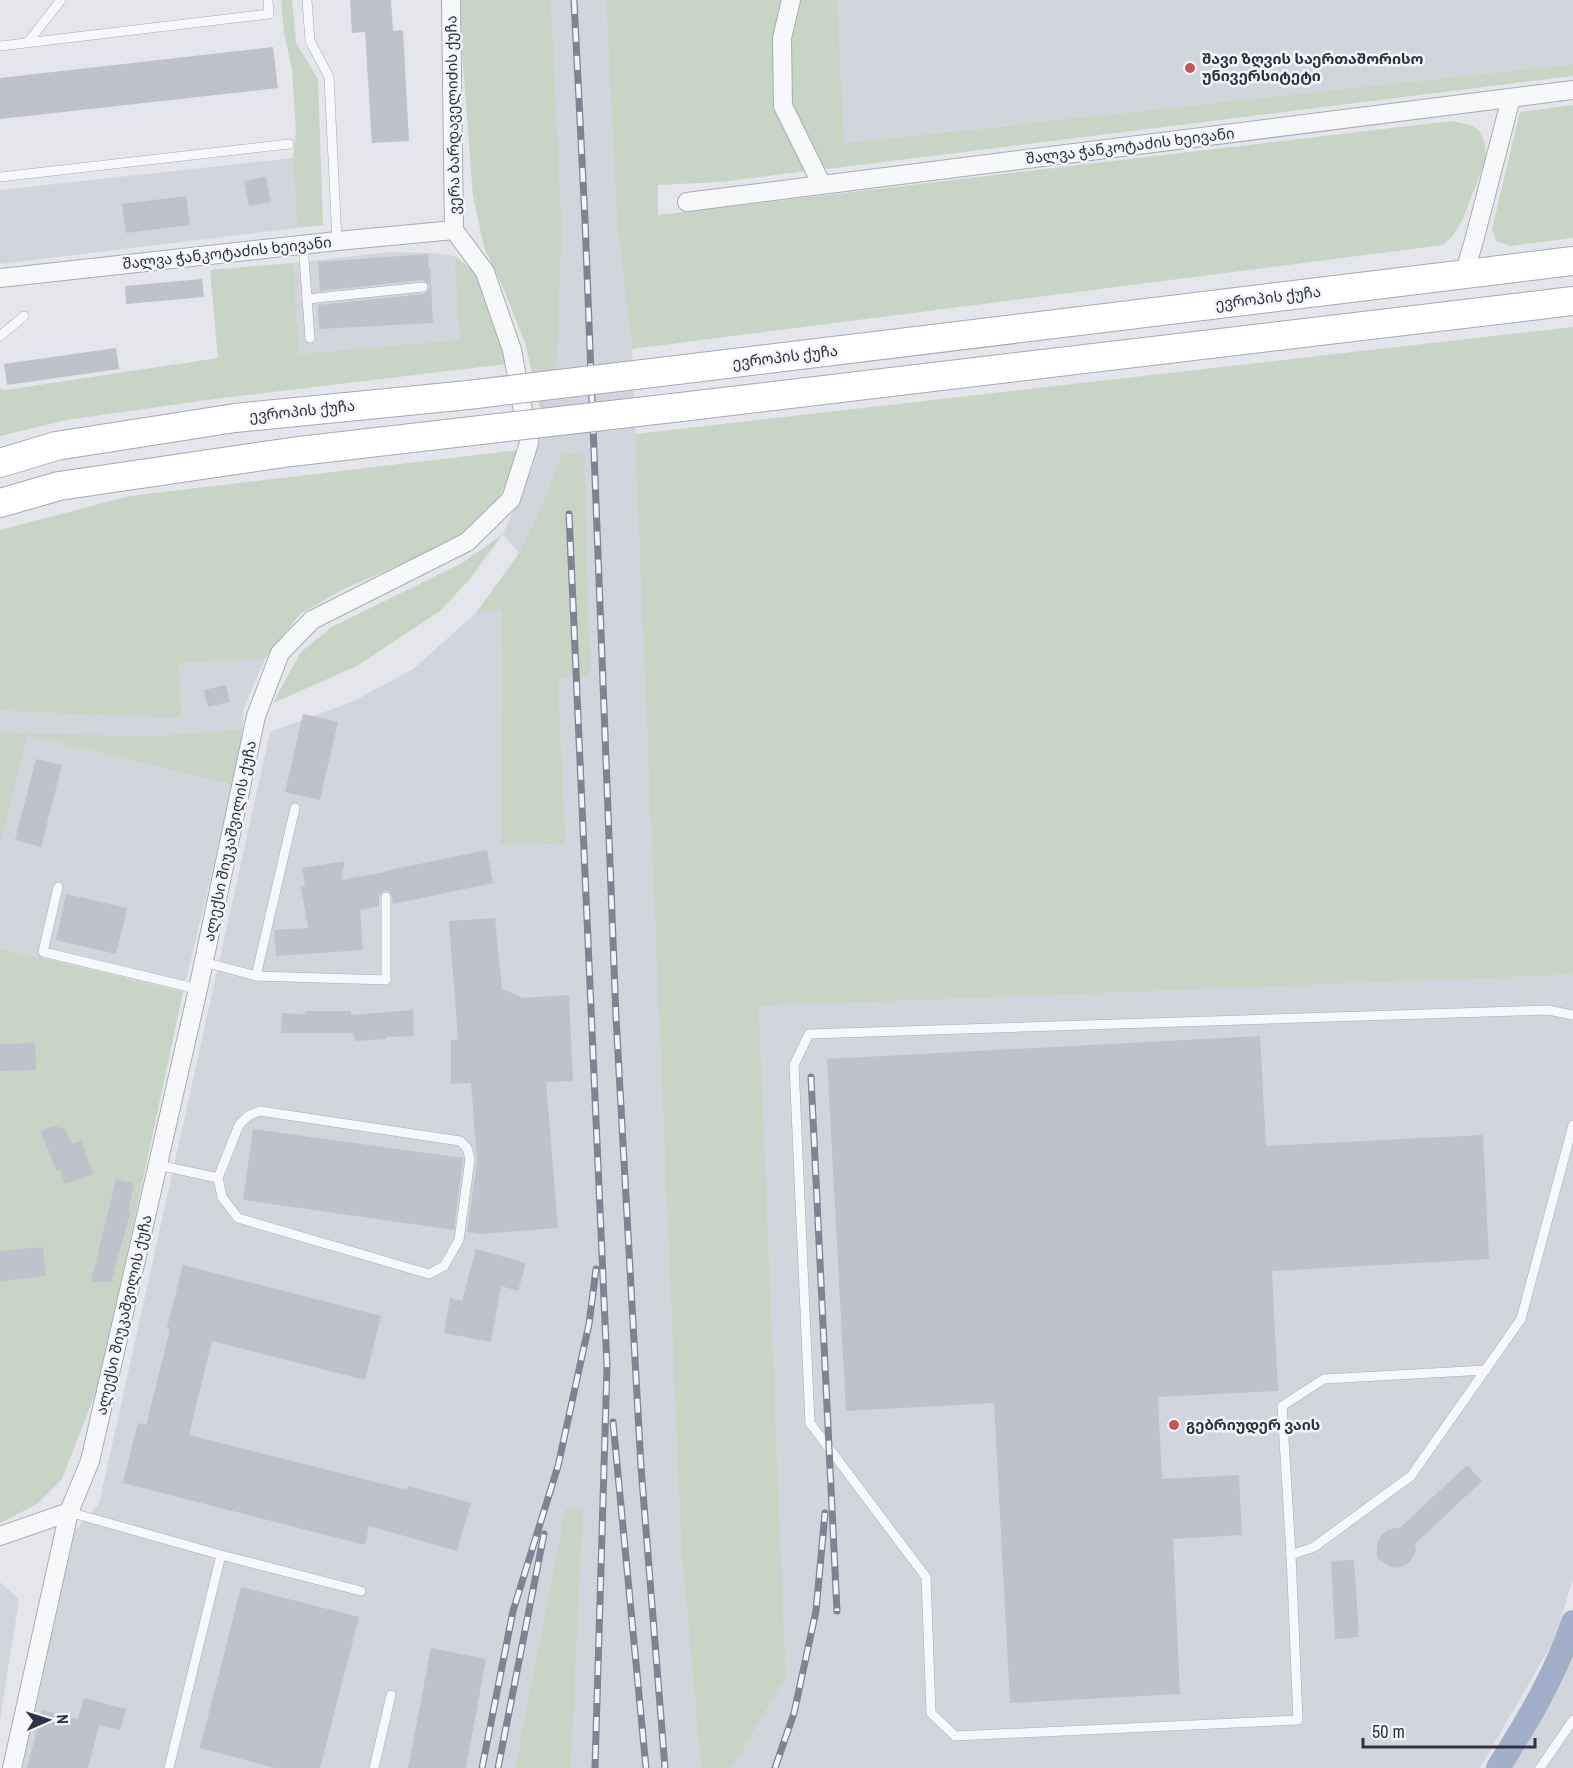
<svg xmlns="http://www.w3.org/2000/svg" width="1573" height="1768" viewBox="0 0 1573 1768" font-family="'Archivo Narrow','Noto Sans Georgian',sans-serif">
  <rect width="100%" height="100%" fill="#e4e6eb"/>
  <g fill="#d3d5dd">
    <path d="M551,0H606L617,222L632,349L681,1546L701,1768H571L583,1511L567,1508L515,1768H21L73,1533L99,1504L270,732L354,701L413,669L476,613L502,611L501,845L566,844L558,679L590,676L562,454L535,521L519,553L503,534L533,466L542,417L557,359L562,231Z"/>
    <path d="M837,0H1573V64L843,143Z"/>
    <path d="M293,158L297,228L0,264V190Z"/>
    <path d="M390,252L434,253L454,256L460,340L299,355L293,263Z"/>
    <path d="M265,659L243,710V729L153,736L30,735L233,785L183,992L0,948V845L26,735L0,733V711L159,718L182,716L179,663Z"/>
    <path d="M1573,975V1580L1553,1642L1480,1768H732L786,1677L759,1005Z"/>
    <path d="M0,1582L19,1599L0,1720Z"/>
    <path d="M1573,1658V1768H1512L1530,1739Z"/>
  </g>
  <g fill="#c8d4c6">
    <path d="M281,0H292L296,43L318,79L323,225L297,228L293,158L296,131L292,70L284,32Z"/>
    <path d="M458,0H551L562,231L557,359L542,417L526,346L507,297L484,247L473,196Z"/>
    <path d="M606,0H787L778,37L806,171L721,182L658,185V215L1451,121L1470,125L1479,130L1485,143L1486,159L1462,221L1452,237L1443,245L632,349L617,222Z"/>
    <path d="M798,0H837L844,143L1573,64V76L819,170L798,129L788,92L789,38Z"/>
    <path d="M1573,105V238L1511,246L1496,241L1492,229L1520,112Z"/>
    <path d="M454,256L477,273L486,292L506,364L207,400L66,420L0,436V389L6,390L218,358L210,270L293,263L299,354L460,340Z"/>
    <path d="M1573,327V975L759,1006L786,1677L732,1768H701L681,1546L635,434Z"/>
    <path d="M519,450L515,466L499,497L455,540L342,590L300,614L265,659L179,663L182,717L159,718L0,711V530L130,496Z"/>
    <path d="M584,453L590,676L558,679L566,844L501,845L502,611L476,613L519,553L535,521L562,454Z"/>
    <path d="M503,534L469,580L440,611L357,666L273,703L301,652L332,627L462,563Z"/>
    <path d="M243,729L233,785L27,735L0,845V733L153,736Z"/>
    <path d="M0,948L183,992L100,1381L62,1479L37,1504L0,1523Z"/>
    <path d="M566,1508L583,1510L571,1768H515Z"/>
  </g>
  <g fill="none" stroke-linecap="round" stroke-linejoin="round">
    <path stroke="#a2afc8" stroke-width="24" d="M1498,1768C1527,1722 1556,1674 1573,1622"/>
  </g>
  <g fill="#bfc1cb">
    <path d="M350,0H391L393,31L403,30L409,141L372,143L365,32L352,33Z"/>
    <path d="M273,47L278,88L0,119V78Z"/>
    <path d="M266,177L271,202L249,206L244,181Z"/>
    <path d="M186,196L190,225L126,233L122,204Z"/>
    <path d="M428,254L429,268H430L433,323L319,329L318,305L424,294L427,292L430,287L428,283L422,280L320,291L318,262Z"/>
    <path d="M202,279L204,297L126,304L125,286Z"/>
    <path d="M116,348L119,369L7,385L4,364Z"/>
    <path d="M226,685L230,702L208,707L204,690Z"/>
    <path d="M303,714L338,722L320,800L285,792Z"/>
    <path d="M36,759L62,765L41,847L15,840Z"/>
    <path d="M487,850L493,883L393,904L391,893L387,890L382,892L379,896V906L360,910L363,950L276,956L274,930L308,928L301,887L305,886L302,868L345,861L341,880L385,872V871Z"/>
    <path d="M66,894L127,908L116,954L56,940Z"/>
    <path d="M495,918L502,989L523,998L569,995L573,1081L546,1082L558,1228L480,1234L467,1232L477,1161L471,1083L451,1084V1040H458L449,921Z"/>
    <path d="M413,1010L414,1036L386,1037V1039L355,1041L354,1033H281L282,1013L305,1014V1011H351V1015Z"/>
    <path d="M1260,1036L1266,1146L1483,1135L1489,1259L1272,1271L1278,1391L1158,1397L1162,1479L1239,1475L1242,1535L1173,1539L1180,1694L1010,1703L994,1403L846,1411L827,1059Z"/>
    <path d="M35,1043L36,1070L0,1071V1044Z"/>
    <path d="M53,1126L66,1129L71,1144L81,1141L93,1174L65,1184L60,1169L56,1170L41,1131Z"/>
    <path d="M253,1129L463,1158L454,1230L243,1200Z"/>
    <path d="M116,1179L134,1184L128,1212L130,1213L111,1282H91Z"/>
    <path d="M43,1247L46,1276L0,1281V1251Z"/>
    <path d="M476,1249L526,1263L518,1291L501,1286L491,1342L444,1333L450,1298L462,1301Z"/>
    <path d="M183,1265L381,1316L365,1380L212,1341L189,1435L407,1490L408,1486L471,1503L457,1551L369,1526L365,1545L123,1483L138,1423L146,1425L170,1329L167,1328Z"/>
    <path d="M1467,1465L1482,1481L1415,1544L1416,1551L1412,1559L1406,1565L1397,1568L1389,1566L1377,1558V1544L1381,1536L1387,1530L1401,1527Z"/>
    <path d="M1354,1560L1359,1637L1335,1639L1331,1561Z"/>
    <path d="M241,1587L359,1617L320,1768H275L200,1748Z"/>
    <path d="M431,1648L486,1659L466,1768H408Z"/>
    <path d="M84,1698L126,1709L120,1730L99,1725L88,1768H27L42,1710L78,1719Z"/>
  </g>
  <g fill="none" stroke-linecap="round" stroke-linejoin="round">
    <defs>
      <g id="service">
        <path d="M307,0L310,41L329,77L337,241"/>
        <path d="M28,42L61,0"/>
        <path d="M0,46L269,14L268,0"/>
        <path d="M0,177L289,144"/>
        <path d="M303,245L310,338"/>
        <path d="M307,299L423,287"/>
        <path d="M0,336L24,316"/>
        <path d="M58,887L43,952L198,989"/>
        <path d="M204,962L256,976L386,980V897"/>
        <path d="M256,976L295,808"/>
        <path d="M1573,1015L1548,1010L809,1034L794,1065L810,1423L926,1577L931,1713L955,1736L1298,1720L1291,1555L1314,1547L1411,1476L1521,1319L1573,1125"/>
        <path d="M158,1165L218,1178L222,1197L238,1218L429,1274L444,1266L459,1240L470,1159L467,1148L460,1141L260,1111L248,1116L239,1125L218,1178"/>
        <path d="M69,1512L221,1555L361,1591"/>
        <path d="M1291,1555L1282,1406L1324,1379L1486,1370"/>
        <path d="M169,1768L221,1555"/>
        <path d="M374,1768L391,1695"/>
        <path d="M1540,1768L1573,1720"/>
      </g>
      <g id="minor">
        <path d="M451,0L454,230"/>
        <path d="M791,0L782,38L783,106L822,185"/>
        <path d="M687,202L1573,90"/>
        <path d="M1464,275L1475,237L1511,98"/>
        <path d="M0,278L337,241L454,230"/>
        <path d="M0,1536L69,1512"/>
        <path d="M12,1768L69,1512L90,1461L198,989L256,716L280,653L312,620L467,542L511,499L529,443L512,350L485,272L454,230"/>
      </g>
      <g id="primary">
        <path d="M677,370L1573,261"/>
        <path d="M681,407L1573,301"/>
        <path d="M0,463L56,446L235,418L468,395"/>
        <path d="M0,503L59,486L291,452L472,431"/>
      </g>
    </defs>
    <use href="#service" stroke="#a9acb5" stroke-width="10"/>
    <use href="#minor" stroke="#a9acb5" stroke-width="20"/>
    <use href="#primary" stroke="#a5a9b6" stroke-width="30"/>
    <use href="#service" stroke="#f7f8fa" stroke-width="9"/>
    <use href="#minor" stroke="#f7f8fa" stroke-width="18"/>
    <use href="#primary" stroke="#fff" stroke-width="28"/>
    <defs>
      <g id="rail">
        <path d="M574,0L585,220L616,1017L641,1467L665,1768"/>
        <path d="M569,514L607,1367L595,1768"/>
        <path d="M811,1077L837,1611"/>
        <path d="M613,1422L646,1768"/>
        <path d="M482,1768L513,1611L558,1466L589,1324L596,1269"/>
        <path d="M498,1768L544,1534"/>
        <path d="M775,1768L794,1713L816,1611L825,1513"/>
      </g>
    </defs>
    <use href="#rail" stroke="#7f8394" stroke-width="7"/>
    <use href="#rail" stroke="#f4f5f8" stroke-width="4.5" stroke-dasharray="14" stroke-linecap="butt"/>
    <defs>
      <g id="primary-bridge">
        <path d="M468,395L677,370"/>
        <path d="M472,431L681,407"/>
      </g>
    </defs>
    <use href="#primary-bridge" stroke="#a5a9b6" stroke-width="30" stroke-linecap="butt"/>
    <use href="#primary-bridge" stroke="#fff" stroke-width="28"/>
  </g>
  <g fill="#c65554" stroke="#f4f5f8" stroke-width="2">
    <circle cx="1190" cy="68" r="6"/>
    <circle cx="1174" cy="1425" r="6"/>
  </g>
  <g text-anchor="middle" stroke-width="5" stroke-linejoin="round" paint-order="stroke">
    <g font-size="15" font-weight="bold" fill="#2d3143" stroke="#f4f5f8" text-anchor="start">
      <text x="1202" y="64">შავი ზღვის საერთაშორისო<tspan x="1202" dy="17">უნივერსიტეტი</tspan></text>
      <text x="1186" y="1430">გებრიუდერ ვაის</text>
    </g>
    <g font-size="15" fill="#2d3143" stroke="#f4f5f8">
      <text transform="translate(453 115) rotate(-91)" y="5">ვერა ბარდაველიძის ქუჩა</text>
      <text transform="translate(1130 146) rotate(-7)" y="5">შალვა ჭანკოტაძის ხეივანი</text>
      <text transform="translate(227 253) rotate(-6)" y="5">შალვა ჭანკოტაძის ხეივანი</text>
      <text transform="translate(1268 298) rotate(-7)" y="5">ევროპის ქუჩა</text>
      <text transform="translate(785 357) rotate(-7)" y="5">ევროპის ქუჩა</text>
      <text transform="translate(302 411) rotate(-6)" y="5">ევროპის ქუჩა</text>
      <text transform="translate(230 841) rotate(-78)" y="5">ალექსი შიუკაშვილის ქუჩა</text>
      <text transform="translate(124 1315) rotate(-77)" y="5">ალექსი შიუკაშვილის ქუჩა</text>
    </g>
  </g>
  <g transform="translate(48 1720) rotate(87)" stroke="#f4f5f8" stroke-width="4.5" paint-order="stroke">
  <path d="M0-4.5L10 22L0 15L-10 22Z" fill="#2d3143"/>
  <text y="-9" font-size="16" font-weight="bold" text-anchor="middle" fill="#2d3143">N</text>
  </g>
  <path d="M1363 1738v9h172v-9" fill="none" stroke="#2d3143" stroke-width="3"/>
  <text x="1372" y="1738" font-size="18" fill="#2d3143" stroke="#f4f5f8" stroke-width="4.5" paint-order="stroke">50 m</text>
</svg>
